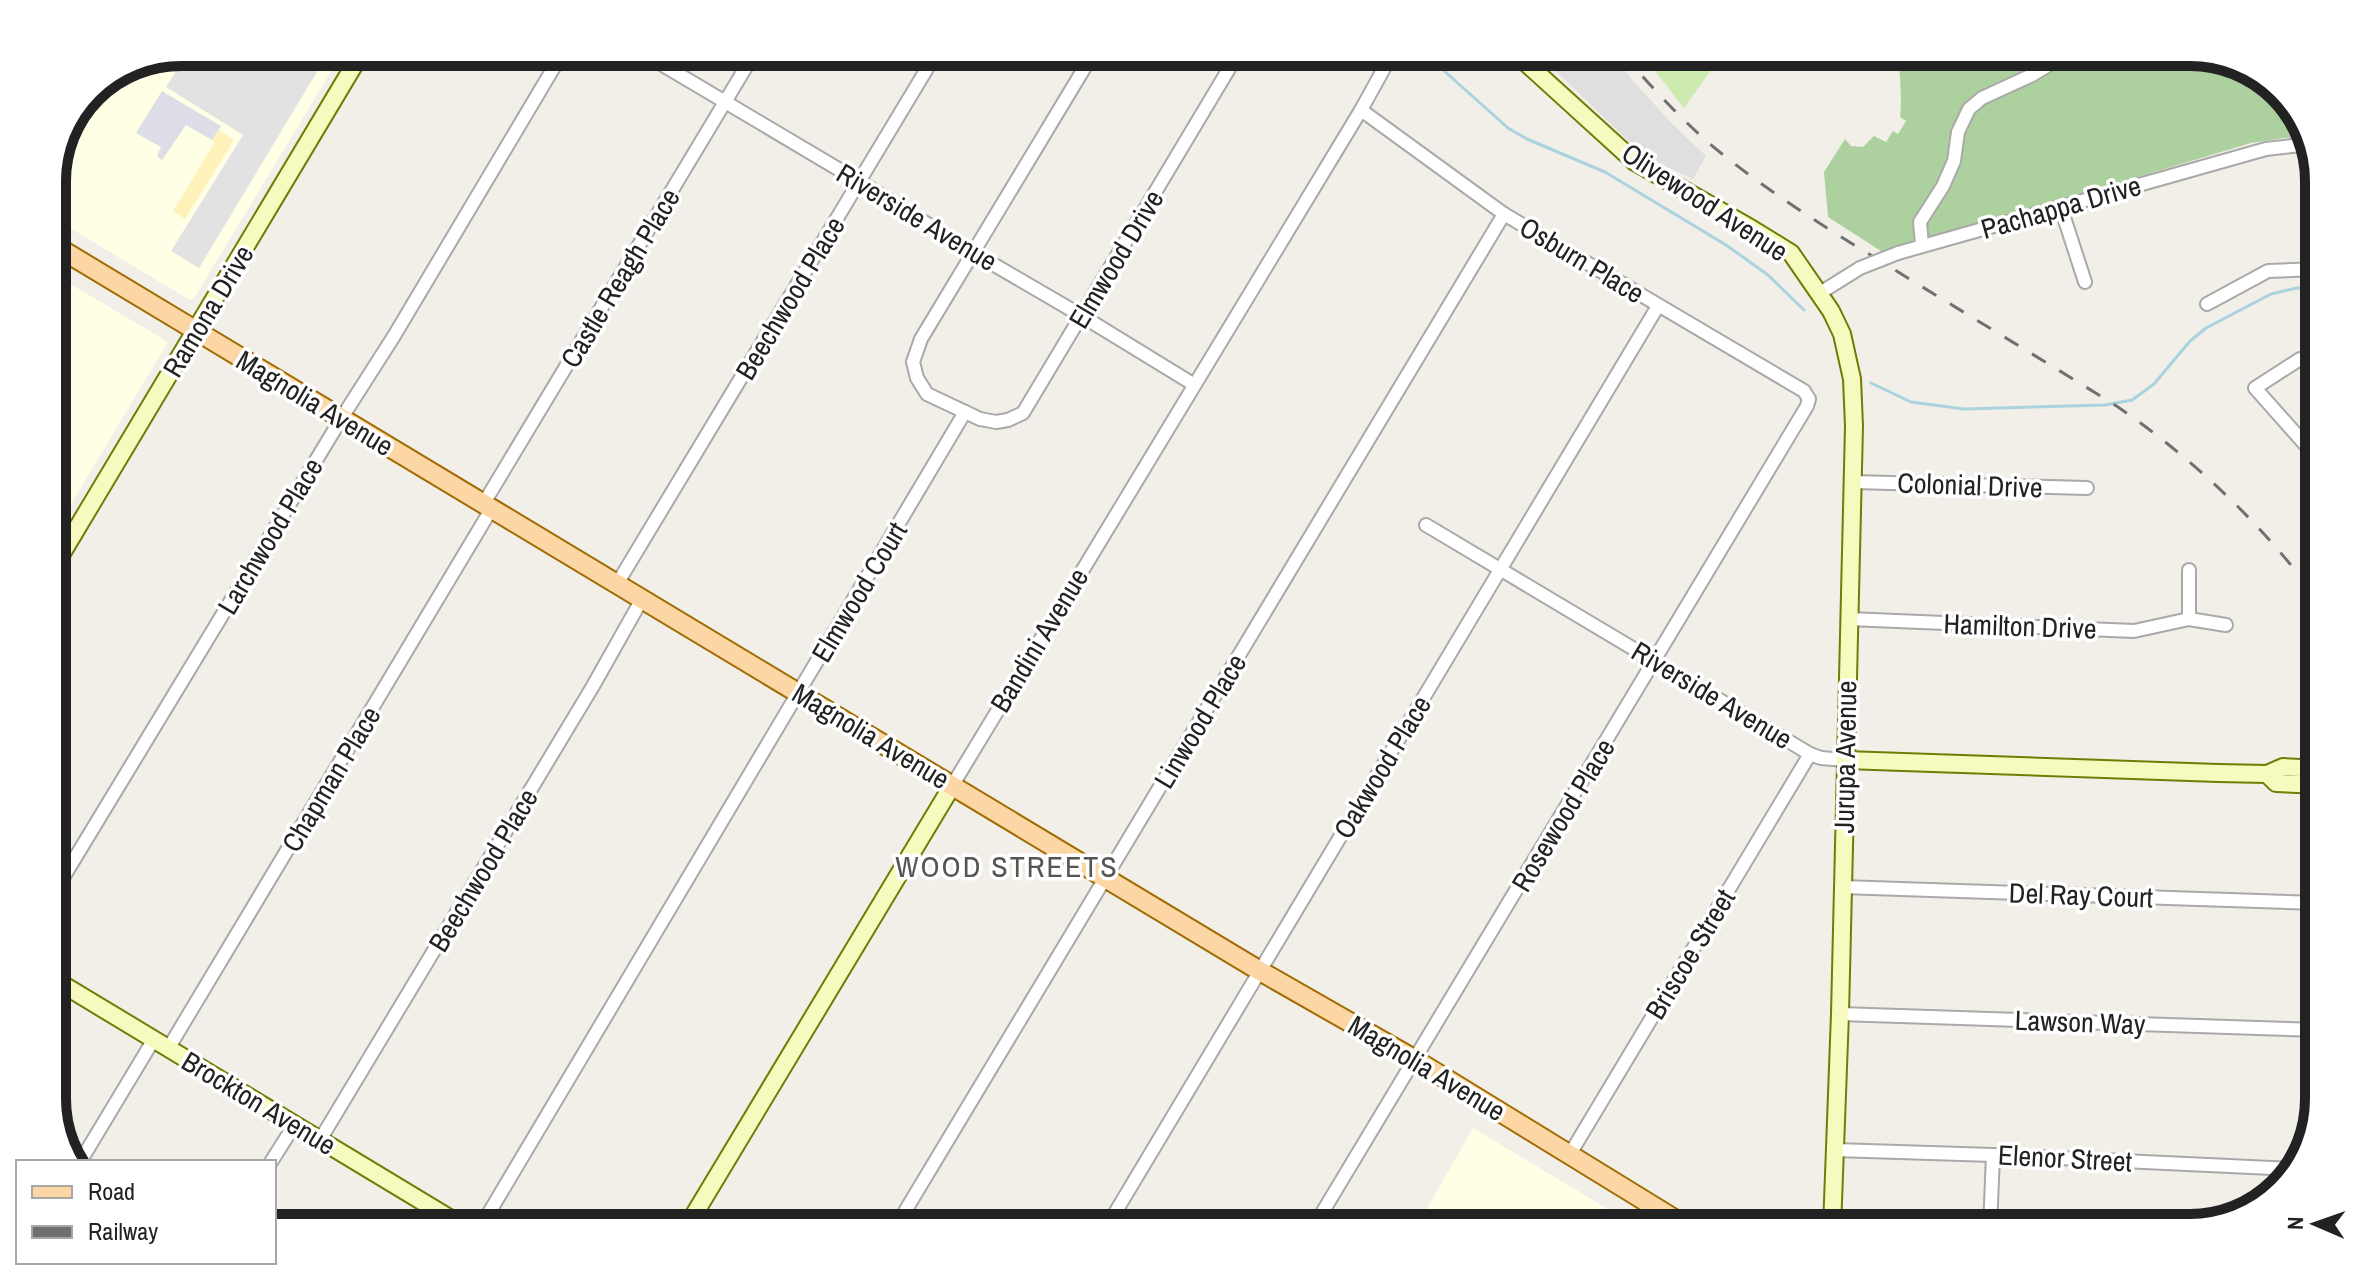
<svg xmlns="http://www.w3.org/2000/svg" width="2371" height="1280" viewBox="0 0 2371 1280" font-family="'Archivo Narrow',sans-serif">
  <rect width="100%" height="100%" fill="#f2efe9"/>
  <path fill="#e0dfdf" d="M1536,52H1611L1633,81L1673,125L1706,156L1693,179L1644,156Z"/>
  <g fill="#ffffe5">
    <path d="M181,52H343L194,298L190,300L52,217V173L90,89Z"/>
    <path d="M52,273L168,342L52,536Z"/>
    <path d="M1473,1128L1639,1228H1416Z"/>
  </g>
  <path fill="#cdebb0" d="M1640,52H1702L1717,62L1684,108Z"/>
  <path fill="#add19e" d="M1895,52H2190L2248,65L2294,107V115H2299L2306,135L2251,143L1884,253L1828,217L1824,172L1845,139L1851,146L1863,147L1874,136L1886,142L1893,131L1898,134L1906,121L1900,117C1902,105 1901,62 1895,52Z"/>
  <path fill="#fff1ba" d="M219,130L234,140L185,219L173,211L215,142L212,140Z"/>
  <path fill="#e2e2e2" d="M188,52H329L199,268L171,251L243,135L166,87Z"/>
  <path fill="#dddde8" d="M162,91L221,126L212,140L186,125L162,160L157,156L161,147L136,133Z"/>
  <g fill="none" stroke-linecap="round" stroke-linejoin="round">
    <g stroke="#aad3df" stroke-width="3">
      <path d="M1423,52L1508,128L1527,139L1605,172L1726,245L1768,275L1804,310"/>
      <path d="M1871,383L1911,402L1964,409L2105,405L2132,400L2154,384L2190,341L2206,328L2271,294L2297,288L2319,289"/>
    </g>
    <defs>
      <g id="street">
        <path d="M641,52L860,182L974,253L1082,316L1193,384"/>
        <path d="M1094,52L921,339L913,362L917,378L927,394L980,419L996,422L1008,420L1023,413L1239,52"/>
        <path d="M2061,208L2085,282"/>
        <path d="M1922,245L1920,222L1943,186L1954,161L1958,132L1969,109L1982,98L2032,75L2070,52"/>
        <path d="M1898,253L2266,149L2309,144"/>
        <path d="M1820,293L1860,268"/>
        <path d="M2207,304L2268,271L2319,269"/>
        <path d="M2319,360L2300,359L2255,388L2319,460"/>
        <path d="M1853,482L2087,488"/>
        <path d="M484,503L755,52"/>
        <path d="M1426,525L1810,754L1821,758L1845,760"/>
        <path d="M2189,570V619"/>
        <path d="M617,584L937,52"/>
        <path d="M1849,619L2134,631L2189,619L2226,625"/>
        <path d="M952,786L1361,110L1393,52"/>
        <path d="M1842,887L2319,903"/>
        <path d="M52,896L341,419L394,336L563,52"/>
        <path d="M1840,1014L2319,1030"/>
        <path d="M168,1049L492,508"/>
        <path d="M320,1140L593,686L642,599"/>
        <path d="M1835,1150L1993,1155L2294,1169"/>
        <path d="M1570,1154L1810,754"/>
        <path d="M80,1162L154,1039"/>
        <path d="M271,1162L295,1124"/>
        <path d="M439,1228L447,1217"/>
        <path d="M480,1228L965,412"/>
        <path d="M895,1228L1504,214"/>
        <path d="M1106,1228L1658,306"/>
        <path d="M1313,1228L1807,406L1809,399L1804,391L1504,214L1361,110"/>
        <path d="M1990,1228L1993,1155"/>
      </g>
      <g id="secondary">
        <path d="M1514,52L1635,162L1752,229L1791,253L1831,311L1842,334L1852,379L1854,426L1840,1014L1832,1228"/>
        <path d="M52,570L362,52"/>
        <path d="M1845,760L2218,773L2267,774L2283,767L2319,769"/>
        <path d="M2267,774L2276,783L2319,785"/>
        <path d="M52,978L466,1228"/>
        <path d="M686,1228L952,786"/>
      </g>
      <path id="primary" d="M52,244L1260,971L1414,1059L1689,1228"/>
    </defs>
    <use href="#street" stroke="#a9a9a9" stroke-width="16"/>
    <use href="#secondary" stroke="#707d05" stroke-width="20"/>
    <use href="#primary" stroke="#a06b00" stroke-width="22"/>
    <use href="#street" stroke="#fff" stroke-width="12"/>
    <use href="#secondary" stroke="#f7fabf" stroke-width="16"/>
    <use href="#primary" stroke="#fcd6a4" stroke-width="18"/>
    <path stroke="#707070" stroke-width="3" stroke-dasharray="16 16" stroke-linecap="butt" d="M1622,52C1649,85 1678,116 1710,144C1766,191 1828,229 1890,267C1966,314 2043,360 2118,407C2196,461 2263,525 2319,601"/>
    <defs>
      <path id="street-bridge" d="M1860,268L1898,253"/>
    </defs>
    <use href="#street-bridge" stroke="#a9a9a9" stroke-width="16" stroke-linecap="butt"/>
    <use href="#street-bridge" stroke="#fff" stroke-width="12"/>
  </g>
  <g text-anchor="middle" stroke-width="7" stroke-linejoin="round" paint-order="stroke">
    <g font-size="28" fill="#222" stroke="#fff">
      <text transform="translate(1705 202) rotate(33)" y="10">Olivewood Avenue</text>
      <text transform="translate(2061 207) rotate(-16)" y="10">Pachappa Drive</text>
      <text transform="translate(917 217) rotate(31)" y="10">Riverside Avenue</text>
      <text transform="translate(1116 259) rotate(-59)" y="10">Elmwood Drive</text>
      <text transform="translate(1582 260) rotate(31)" y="10">Osburn Place</text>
      <text transform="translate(620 278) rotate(-59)" y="10">Castle Reagh Place</text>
      <text transform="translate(790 298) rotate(-59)" y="10">Beechwood Place</text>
      <text transform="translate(208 311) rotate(-59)" y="10">Ramona Drive</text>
      <text transform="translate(315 403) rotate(31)" y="10">Magnolia Avenue</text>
      <text transform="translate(1970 485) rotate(2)" y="10">Colonial Drive</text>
      <text transform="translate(270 536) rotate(-59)" y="10">Larchwood Place</text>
      <text transform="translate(859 592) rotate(-59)" y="10">Elmwood Court</text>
      <text transform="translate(2020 626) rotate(2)" y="10">Hamilton Drive</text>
      <text transform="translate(1039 640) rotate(-59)" y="10">Bandini Avenue</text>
      <text transform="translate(1712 695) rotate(31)" y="10">Riverside Avenue</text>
      <text transform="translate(1200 721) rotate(-59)" y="10">Linwood Place</text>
      <text transform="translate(871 736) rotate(31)" y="10">Magnolia Avenue</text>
      <text transform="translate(1845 757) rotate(-89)" y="10">Jurupa Avenue</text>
      <text transform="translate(1382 767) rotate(-59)" y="10">Oakwood Place</text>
      <text transform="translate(331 779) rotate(-59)" y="10">Chapman Place</text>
      <text transform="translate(1563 815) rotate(-59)" y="10">Rosewood Place</text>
      <text transform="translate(483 870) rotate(-59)" y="10">Beechwood Place</text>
      <text transform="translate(2081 895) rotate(2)" y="10">Del Ray Court</text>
      <text transform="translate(1690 954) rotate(-59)" y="10">Briscoe Street</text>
      <text transform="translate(2080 1022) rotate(2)" y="10">Lawson Way</text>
      <text transform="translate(1427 1068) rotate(31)" y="10">Magnolia Avenue</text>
      <text transform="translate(259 1103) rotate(31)" y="10">Brockton Avenue</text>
      <text transform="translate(2065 1158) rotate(3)" y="10">Elenor Street</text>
    </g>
    <g font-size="30" letter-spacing="2" fill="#555" stroke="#fff">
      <text x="1007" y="877">WOOD STREETS</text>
    </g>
  </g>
  <path d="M0 0H2371V1280H0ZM181 66H2190A115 115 0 0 1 2305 181V1099A115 115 0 0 1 2190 1214H181A115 115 0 0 1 66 1099V181A115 115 0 0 1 181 66Z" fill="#fff" fill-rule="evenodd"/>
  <path fill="none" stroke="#222" stroke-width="10" d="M181 66H2190A115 115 0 0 1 2305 181V1099A115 115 0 0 1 2190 1214H181A115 115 0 0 1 66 1099V181A115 115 0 0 1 181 66Z"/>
  <rect x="16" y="1160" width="260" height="104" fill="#ffffff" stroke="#a7a7a7" stroke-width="2"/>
  <rect x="32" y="1186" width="40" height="12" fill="#fcd6a4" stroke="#a7a7a7" stroke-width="2"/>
  <text x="88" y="1200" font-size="24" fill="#222222">Road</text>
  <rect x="32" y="1226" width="40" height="12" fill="#707070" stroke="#a7a7a7" stroke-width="2"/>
  <text x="88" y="1240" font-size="24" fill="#222222">Railway</text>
  <g transform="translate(2315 1224) rotate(272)" stroke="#ffffff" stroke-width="6" paint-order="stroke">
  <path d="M0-6L14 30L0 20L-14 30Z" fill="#222222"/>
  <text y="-12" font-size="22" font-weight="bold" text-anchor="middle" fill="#222222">N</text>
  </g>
</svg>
